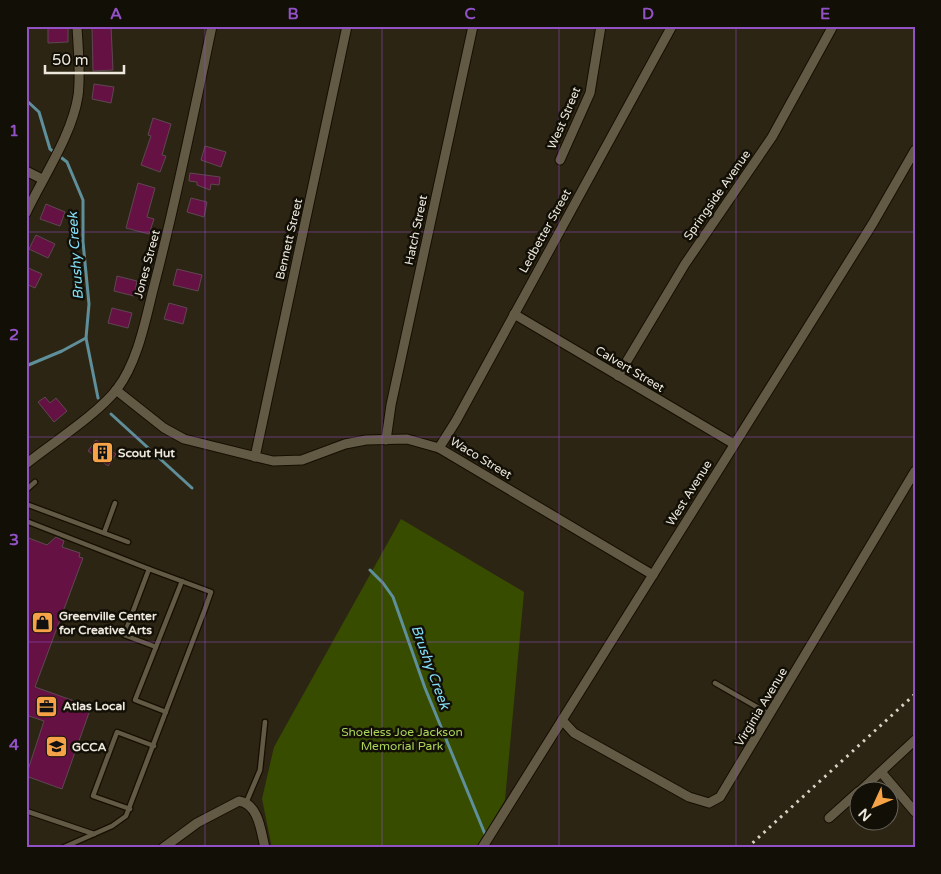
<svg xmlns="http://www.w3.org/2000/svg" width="941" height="874" viewBox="0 0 941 874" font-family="'Varela Round',sans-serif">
  <rect width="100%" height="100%" fill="#2d2513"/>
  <path fill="#384c00" d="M401,519L524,592L505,800L477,848H272L262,799L274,747Z"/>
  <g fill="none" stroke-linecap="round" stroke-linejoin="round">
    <g stroke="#5e8f9a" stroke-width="3">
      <path d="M26,100L39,112L50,149L67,162L83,200V242L89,304L86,338L98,398"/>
      <path d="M26,366L62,351L86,338"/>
      <path d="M111,414L192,488"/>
      <path d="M370,570L383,583L393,597L425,688L485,834"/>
    </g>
  </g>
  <g fill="#651143" stroke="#5d4851">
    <path d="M92,26H111L113,70L93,71Z"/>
    <path d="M68,27V42L48,43V28Z"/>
    <path d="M94,84L114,87L111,103L92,99Z"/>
    <path d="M153,118L171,124L162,155L166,156L160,172L141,165L151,136L148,135Z"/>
    <path d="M205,146L226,152L221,167L201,160Z"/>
    <path d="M190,173L220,177L219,185L211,184L210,190L197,185V182L189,181Z"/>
    <path d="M138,183L155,188L147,217L154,219L149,234L126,228Z"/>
    <path d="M191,198L207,202L204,217L187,212Z"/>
    <path d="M46,204L65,212L60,226L40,219Z"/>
    <path d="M36,235L55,244L48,258L29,249Z"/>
    <path d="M26,267L42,274L35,288L26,284Z"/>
    <path d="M177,269L202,275L198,291L173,285Z"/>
    <path d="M117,276L137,281L134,296L114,291Z"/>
    <path d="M169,303L187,308L183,324L164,319Z"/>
    <path d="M112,308L132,313L128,328L108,323Z"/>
    <path d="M45,397L50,403L56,398L67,411L54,422L38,402Z"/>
    <path d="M96,440L116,454L108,466L88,451Z"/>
    <path d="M26,537L47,545L56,537L64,541L62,547L80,553L79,557L83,558L35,687L91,707L62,789L26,776L44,721L26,715Z"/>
  </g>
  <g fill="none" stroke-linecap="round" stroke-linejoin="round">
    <defs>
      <g id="lane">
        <path d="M26,490L35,482"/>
        <path d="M26,504L128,542"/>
        <path d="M26,521L149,569L124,635L156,647"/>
        <path d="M104,533L115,503"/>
        <path d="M715,683L769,714"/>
        <path d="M166,712L135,700L182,581"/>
        <path d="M246,803L260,770L265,722"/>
        <path d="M130,809L93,796L117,732L154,746"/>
        <path d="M26,811L94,834"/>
        <path d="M62,848L112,826L126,816L205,609L211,592L149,569"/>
      </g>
      <g id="street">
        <path d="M560,160L590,93L601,26"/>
        <path d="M26,171L42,179"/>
        <path d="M26,213C43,177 72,135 78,96C81,73 78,49 77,26"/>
        <path d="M514,314L734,444"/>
        <path d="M618,376L685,264L772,137L833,26"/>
        <path d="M116,390L164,428L184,439L273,461L302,460L345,444L366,440L407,439L439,448L653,575"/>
        <path d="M386,440L391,405L473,26"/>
        <path d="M439,448L456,421L672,26"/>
        <path d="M255,457L347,26"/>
        <path d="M26,464C51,444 99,413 117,389C139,360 146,316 155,282C177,197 194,112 212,26"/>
        <path d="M562,720L574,733L689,797L709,803L720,797L915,471"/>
        <path d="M881,772L915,812"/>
        <path d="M859,792L915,740"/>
        <path d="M829,818L858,792"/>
        <path d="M163,848L197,823L239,801C259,804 261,832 265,848"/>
        <path d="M482,848L873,223L915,150"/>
      </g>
    </defs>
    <use href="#lane" stroke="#160e01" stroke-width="7"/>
    <use href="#street" stroke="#160e01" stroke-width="11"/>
    <use href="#lane" stroke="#635a46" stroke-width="4.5"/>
    <use href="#street" stroke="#635a46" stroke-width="9"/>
    <path stroke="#d9d3c7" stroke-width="3" stroke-dasharray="2.5 5" stroke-linecap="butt" d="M747,848L915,694"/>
  </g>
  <path fill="none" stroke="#9251c5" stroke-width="1" stroke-opacity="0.55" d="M205,26V848M382,26V848M559,26V848M736,26V848M26,232H915M26,437H915M26,642H915"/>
  <defs>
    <symbol id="building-square" viewBox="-11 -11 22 22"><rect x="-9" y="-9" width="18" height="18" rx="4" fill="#f5a346" stroke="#120f07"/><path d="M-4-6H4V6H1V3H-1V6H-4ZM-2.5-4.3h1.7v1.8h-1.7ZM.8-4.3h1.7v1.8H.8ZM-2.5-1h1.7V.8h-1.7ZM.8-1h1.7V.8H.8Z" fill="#111"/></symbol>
    <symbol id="shop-square" viewBox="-11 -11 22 22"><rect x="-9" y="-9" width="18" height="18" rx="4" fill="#f5a346" stroke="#120f07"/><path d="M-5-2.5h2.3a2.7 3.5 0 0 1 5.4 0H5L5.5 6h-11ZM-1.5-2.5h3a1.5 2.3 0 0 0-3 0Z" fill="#111"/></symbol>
    <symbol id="office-square" viewBox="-11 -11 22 22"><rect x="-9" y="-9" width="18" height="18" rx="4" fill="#f5a346" stroke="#120f07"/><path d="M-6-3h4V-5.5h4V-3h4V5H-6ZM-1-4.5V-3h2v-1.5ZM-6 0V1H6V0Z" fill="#111"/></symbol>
    <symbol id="school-square" viewBox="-11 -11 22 22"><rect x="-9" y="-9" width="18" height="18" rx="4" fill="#f5a346" stroke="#120f07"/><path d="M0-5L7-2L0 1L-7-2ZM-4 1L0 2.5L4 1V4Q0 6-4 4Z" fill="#111"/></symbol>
  </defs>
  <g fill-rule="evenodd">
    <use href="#building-square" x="90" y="440" width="25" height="25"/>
    <use href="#shop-square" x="30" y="610" width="25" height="25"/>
    <use href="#office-square" x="34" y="694" width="25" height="25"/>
    <use href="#school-square" x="44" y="734" width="25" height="25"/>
  </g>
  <g text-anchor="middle" stroke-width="5" stroke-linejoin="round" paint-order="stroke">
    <g font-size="12" fill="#ede7dc" stroke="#120f07">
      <text transform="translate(564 118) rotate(-67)" y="4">West Street</text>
      <text transform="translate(717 195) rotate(-55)" y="4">Springside Avenue</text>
      <text transform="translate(416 230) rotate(-78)" y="4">Hatch Street</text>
      <text transform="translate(545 231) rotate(-61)" y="4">Ledbetter Street</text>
      <text transform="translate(289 239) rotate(-77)" y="4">Bennett Street</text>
      <text transform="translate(147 264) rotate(-75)" y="4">Jones Street</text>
      <text transform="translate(630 369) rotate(31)" y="4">Calvert Street</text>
      <text transform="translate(481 458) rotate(31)" y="4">Waco Street</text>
      <text transform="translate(689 493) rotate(-58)" y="4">West Avenue</text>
      <text transform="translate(761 707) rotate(-59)" y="4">Virginia Avenue</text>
    </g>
    <g font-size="12" font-weight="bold" fill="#ede7dc" stroke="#120f07" text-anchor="start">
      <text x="118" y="457">Scout Hut</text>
      <text x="59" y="620">Greenville Center<tspan x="59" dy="14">for Creative Arts</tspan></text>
      <text x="63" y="710">Atlas Local</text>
      <text x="72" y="751">GCCA</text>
    </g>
    <g font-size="12" fill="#abd35a" stroke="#120f07">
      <text x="402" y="736">Shoeless Joe Jackson<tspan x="402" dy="14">Memorial Park</tspan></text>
    </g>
    <g font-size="14" font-style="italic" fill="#82dcf6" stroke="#120f07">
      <text transform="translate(75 256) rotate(-94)" y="5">Brushy Creek</text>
      <text transform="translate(431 667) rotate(70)" y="5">Brushy Creek</text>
    </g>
  </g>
  <rect width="941" height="874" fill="none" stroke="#120f07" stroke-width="55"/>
  <g transform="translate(874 806) rotate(226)"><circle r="24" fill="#120f07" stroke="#6a655c"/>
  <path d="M0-4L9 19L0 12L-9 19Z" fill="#f5a346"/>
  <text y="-8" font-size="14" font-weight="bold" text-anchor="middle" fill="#ede7dc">N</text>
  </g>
  <path d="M45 65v8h79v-8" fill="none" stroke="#ede7dc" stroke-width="2.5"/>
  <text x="52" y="65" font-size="15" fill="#ede7dc" stroke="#120f07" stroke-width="4" paint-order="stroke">50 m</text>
  <rect x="28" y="28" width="886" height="818" fill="none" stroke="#9251c5" stroke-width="2"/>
  <g font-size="16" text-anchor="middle" font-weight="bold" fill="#9251c5">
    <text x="116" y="19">A</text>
    <text x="293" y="19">B</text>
    <text x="470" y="19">C</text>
    <text x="648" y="19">D</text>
    <text x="825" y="19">E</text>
    <text x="14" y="136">1</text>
    <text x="14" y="340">2</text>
    <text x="14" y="545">3</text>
    <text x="14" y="750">4</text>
  </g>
</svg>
